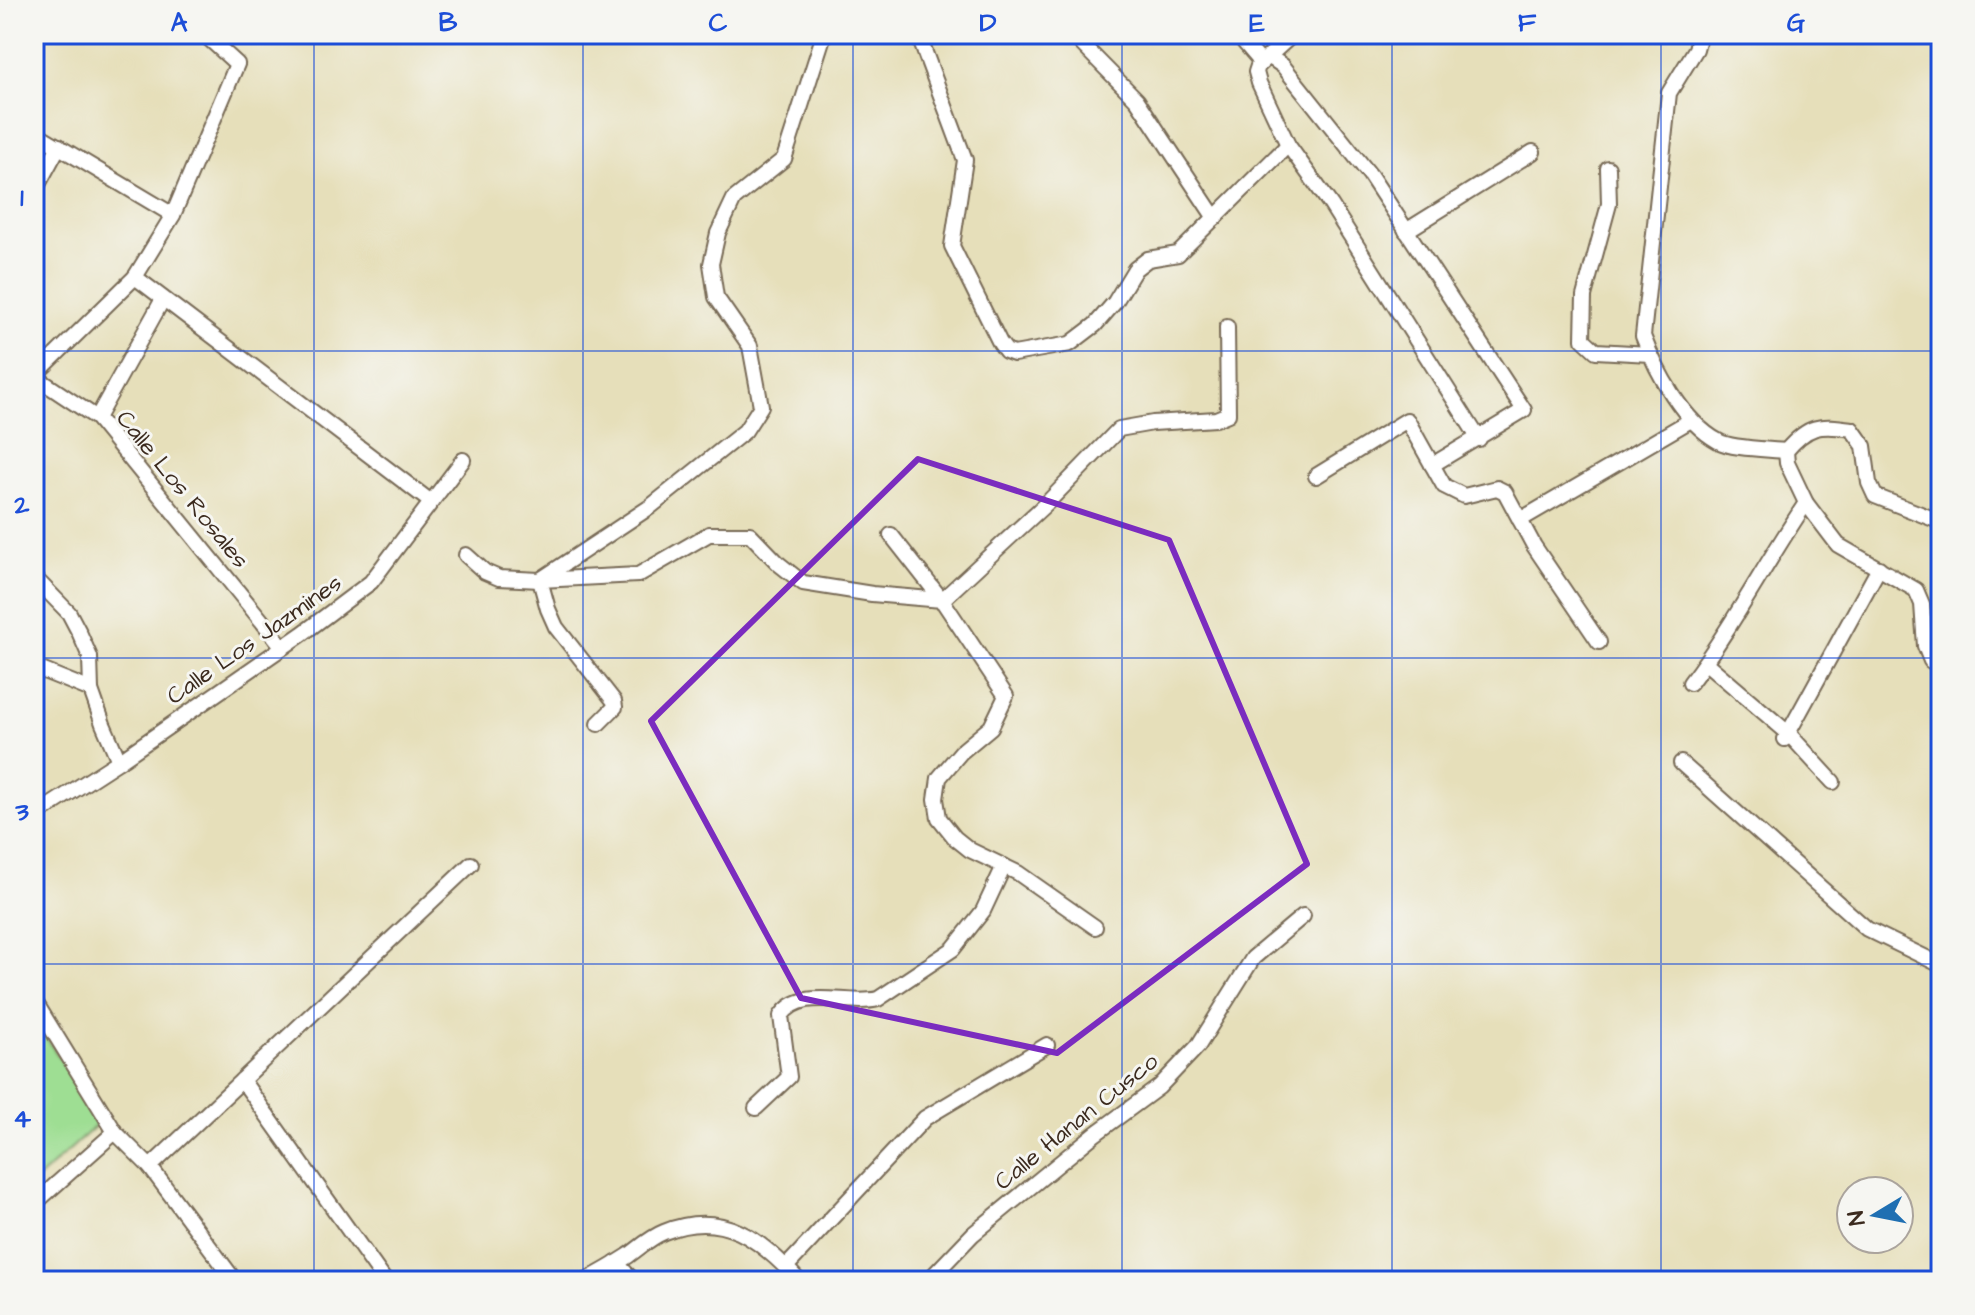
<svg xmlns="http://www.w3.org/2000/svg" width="1975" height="1315" viewBox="0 0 1975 1315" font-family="'Architects Daughter',sans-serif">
  <rect width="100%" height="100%" fill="#f6f6f2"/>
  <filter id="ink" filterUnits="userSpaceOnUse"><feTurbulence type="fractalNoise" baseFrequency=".0125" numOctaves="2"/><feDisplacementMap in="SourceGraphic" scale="16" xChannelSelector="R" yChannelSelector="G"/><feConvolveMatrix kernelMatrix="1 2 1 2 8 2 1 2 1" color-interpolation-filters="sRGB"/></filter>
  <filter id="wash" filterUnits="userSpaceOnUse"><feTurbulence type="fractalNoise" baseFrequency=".006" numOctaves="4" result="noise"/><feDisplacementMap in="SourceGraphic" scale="32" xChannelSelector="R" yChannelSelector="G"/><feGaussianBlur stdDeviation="1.8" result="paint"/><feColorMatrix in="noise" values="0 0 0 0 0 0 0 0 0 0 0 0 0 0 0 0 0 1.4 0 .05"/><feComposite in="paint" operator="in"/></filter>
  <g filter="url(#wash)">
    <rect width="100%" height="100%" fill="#e6dfba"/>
    <path fill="#9ede93" stroke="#6c8458" stroke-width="2" d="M34,1019L101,1121L34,1182Z"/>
  </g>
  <g filter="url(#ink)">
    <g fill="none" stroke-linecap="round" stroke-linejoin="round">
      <defs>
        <g id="street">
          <path d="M204,34L237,64L173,215L135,277L34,376L97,418L283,647"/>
          <path d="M918,34L965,160L952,246L1000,343L1006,351L1014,354L1070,344L1095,325L1115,302L1135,269L1148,259L1178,254L1288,145"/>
          <path d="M1072,34L1137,100L1215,218"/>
          <path d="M1237,34L1261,62"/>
          <path d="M1293,34L1258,66L1256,72L1259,83L1288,145L1331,205L1479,439"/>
          <path d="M1700,34L1696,49L1669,93L1643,336C1656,371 1683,422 1718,441C1731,449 1769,449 1786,451"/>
          <path d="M1270,57L1283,66L1370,175L1524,410L1432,465"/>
          <path d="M34,132L173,215"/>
          <path d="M1608,168L1609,204L1584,296L1583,339L1596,351L1650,354"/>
          <path d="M34,192L59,146"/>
          <path d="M1406,231L1533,152"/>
          <path d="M135,277L431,502"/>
          <path d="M97,418L163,299"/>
          <path d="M1316,476L1407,420L1444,486L1464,496L1497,488L1505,492L1534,546L1599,642"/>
          <path d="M1520,520L1691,420"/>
          <path d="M1941,522L1875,496L1869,483L1864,446L1852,429C1819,424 1808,425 1786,451L1787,463L1806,503L1838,545L1916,590L1922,604L1925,646L1931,661L1941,665"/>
          <path d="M891,535L942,600L1049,501L1119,429L1153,423L1216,419L1228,414L1227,327"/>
          <path d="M466,555L485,572L499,578L540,580L650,507L745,431L761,406L750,346L716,297L711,264L718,233L734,199L784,159L824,34"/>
          <path d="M34,577L69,613L79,632L90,657L91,690L103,724L119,761"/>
          <path d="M1706,663L1788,733L1833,782"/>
          <path d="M34,667L91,690"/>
          <path d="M1690,683C1733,626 1766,562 1806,503"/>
          <path d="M598,724L615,707L614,701L556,627L548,609L540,580L638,575L709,534H750L779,564L803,583L872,594L942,600L1006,696L991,727L961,752L939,778L936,799L939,818L955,838L970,850L1018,873L1095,927"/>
          <path d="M1785,739L1879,568"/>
          <path d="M1681,763L1867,929L1941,965"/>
          <path d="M34,816L119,761L302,634L371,582L463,460"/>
          <path d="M34,1000L115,1132L150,1167L235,1281"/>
          <path d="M242,1080L385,1281"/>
          <path d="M756,1108L789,1077L781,1016C802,985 848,1007 878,999L953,949L983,911L1004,866"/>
          <path d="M150,1167L471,864"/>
          <path d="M34,1204L115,1132"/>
          <path d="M616,1263L634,1281"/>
          <path d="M786,1267L925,1118L1047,1045"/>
          <path d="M585,1281C600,1273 614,1265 628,1256C639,1248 651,1237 664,1232C723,1208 761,1240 799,1281"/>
          <path d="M928,1281L973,1234L1095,1134L1159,1087L1198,1046L1253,958L1303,916"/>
        </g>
      </defs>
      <use href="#street" stroke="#776955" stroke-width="18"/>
      <use href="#street" stroke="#fff" stroke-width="14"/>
    </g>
  </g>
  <path fill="none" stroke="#7b2cbf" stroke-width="6" stroke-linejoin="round" d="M918,459L1169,540L1307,864L1057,1053L801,998L651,721Z"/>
  <path fill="none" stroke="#1d4ed8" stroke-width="2" stroke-opacity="0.55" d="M314,34V1281M583,34V1281M853,34V1281M1122,34V1281M1392,34V1281M1661,34V1281M34,351H1941M34,658H1941M34,964H1941"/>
  <g text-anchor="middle" stroke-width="6" stroke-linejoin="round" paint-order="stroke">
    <g font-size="24" fill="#3b2a1e" stroke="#f6f6f2">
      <text transform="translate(183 489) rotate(51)" y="8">Calle Los Rosales</text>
      <text transform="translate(254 639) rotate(-35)" y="8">Calle Los Jazmines</text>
      <text transform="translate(1076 1121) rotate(-39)" y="8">Calle Hanan Cusco</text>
    </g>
  </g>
  <rect width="1975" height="1315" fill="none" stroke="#f6f6f2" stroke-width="88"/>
  <g transform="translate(1875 1215) rotate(260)"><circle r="38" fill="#f6f6f2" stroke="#aba49d" stroke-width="2"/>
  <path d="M0-6L14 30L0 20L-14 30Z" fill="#1f6fb2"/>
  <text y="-12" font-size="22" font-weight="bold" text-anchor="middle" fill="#3b2a1e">N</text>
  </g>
  <rect x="44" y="44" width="1887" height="1227" fill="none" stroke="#1d4ed8" stroke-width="3"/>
  <g font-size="26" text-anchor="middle" font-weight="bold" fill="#1d4ed8">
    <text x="179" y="31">A</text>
    <text x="448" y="31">B</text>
    <text x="718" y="31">C</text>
    <text x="988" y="31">D</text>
    <text x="1257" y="31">E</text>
    <text x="1527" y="31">F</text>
    <text x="1796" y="31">G</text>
    <text x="22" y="206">1</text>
    <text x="22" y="513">2</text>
    <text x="22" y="820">3</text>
    <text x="22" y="1127">4</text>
  </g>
</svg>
